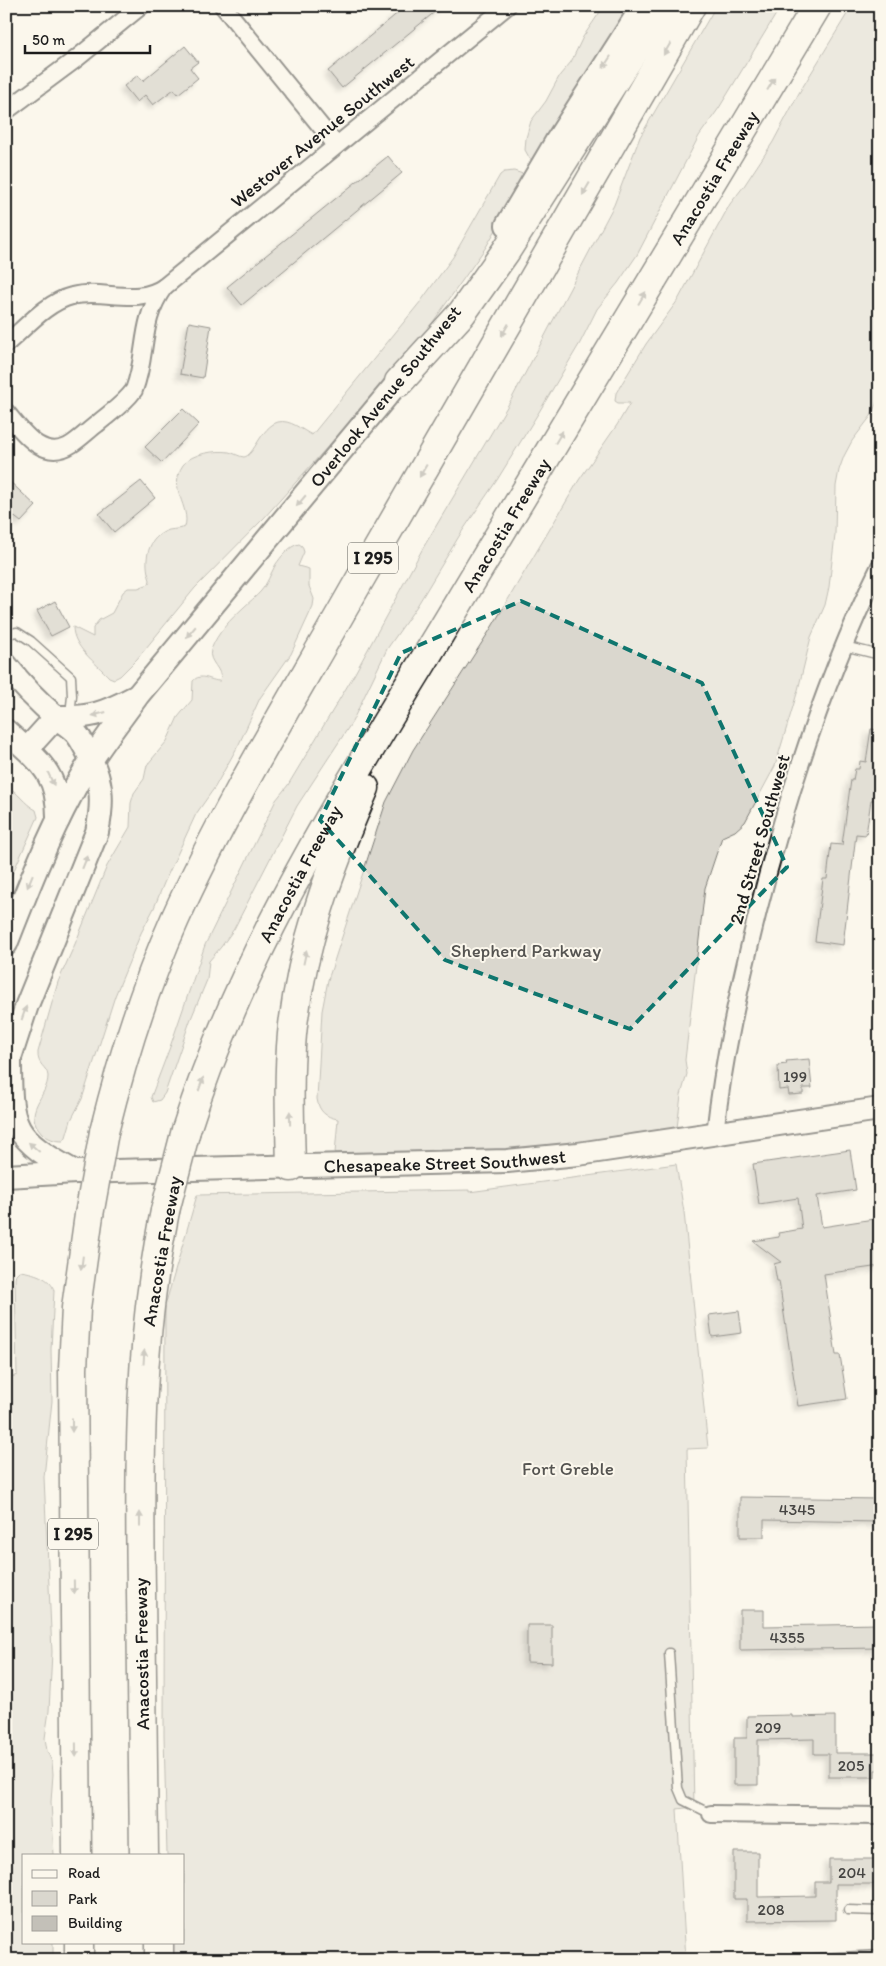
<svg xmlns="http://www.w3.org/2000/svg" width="886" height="1966" viewBox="0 0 886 1966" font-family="Itim,sans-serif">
  <defs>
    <filter id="shadow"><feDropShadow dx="-4.5" dy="4.5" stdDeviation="2.5" flood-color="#0004"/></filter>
  </defs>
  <rect width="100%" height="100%" fill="#fbf7ec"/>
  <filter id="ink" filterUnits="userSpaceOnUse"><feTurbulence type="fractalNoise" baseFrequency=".02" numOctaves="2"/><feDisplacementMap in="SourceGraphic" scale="10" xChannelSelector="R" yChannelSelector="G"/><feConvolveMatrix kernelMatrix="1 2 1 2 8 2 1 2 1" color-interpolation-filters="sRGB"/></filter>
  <g filter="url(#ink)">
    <g fill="#dad7ce" stroke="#7b7a75">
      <path d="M604,6H632L535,160L530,159L525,150L526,138L531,121L546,101L560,75L571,62L583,37Z"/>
      <path d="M716,6H781L719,108L699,136L637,255L618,283L597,309L580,343L539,412L497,480L461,533L417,606L387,649L352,722L297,806L234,929L221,947L209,961L207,980L190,1021L165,1093L160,1100L153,1102L151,1097L170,1047L205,945L276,800L288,785L354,675L423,548L511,400L614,205L640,137Z"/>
      <path d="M852,6H880V395L871,416L852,441L844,456L839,470L836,486L835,535L829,587L825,605L811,637L798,690L775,766L745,822L735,831L722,837L705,888L685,1060L687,1074L681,1095L677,1128L621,1135L578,1146L448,1153H335L338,1119C325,1117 319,1111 317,1099L322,1011L328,980L386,802L413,750L490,630L579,480L617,425L630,403H618L615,401L616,393L646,344L678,300L730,204L744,186L773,142L799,93Z"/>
      <path d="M514,171L523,174V183L486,247L411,353L264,518L195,588L137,659L120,676L114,679L109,677C95,662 73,647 73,627L93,637V628L99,620L112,613L123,592L128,588H138L149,584L150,580C143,561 147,537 169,530C175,529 180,529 185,527C191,506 167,489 183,465C191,453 217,450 229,452C234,453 240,457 244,457C254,456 261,427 278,422C290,419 302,430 312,435L421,301L453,257L500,175L504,172Z"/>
      <path d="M299,544L302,546L304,552L298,566L309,569V586L314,599L313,606L291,654L260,698L239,744L215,787L196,814L164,883L154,908L141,933L115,996L82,1099L71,1120L66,1137L63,1141C55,1141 48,1139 42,1133C21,1111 48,1097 48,1076C47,1066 37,1066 38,1052L58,982L75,944L107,866L130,827L131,803L134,793L144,779L147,765L167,741L178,717L192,700L193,681C201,672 210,681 220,681C224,669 207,662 211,650C217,633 231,619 244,607C249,602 256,597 261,591C267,584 271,573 276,564C281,557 289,546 299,544Z"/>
      <path d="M6,785C18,792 24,804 36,810L38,817L6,888Z"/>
      <path d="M676,1164L684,1212L708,1448L687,1449L694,1807L677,1809L686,1960H171L170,1942H184V1855H167L164,1735L165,1306L197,1195L469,1190V1192Z"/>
      <path d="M19,1271C32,1272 52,1278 54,1291L51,1349L52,1401L44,1477L52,1652L49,1711L45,1738L47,1751L52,1762L53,1774L51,1802L54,1855H24V1942H53V1960H6V1375L12,1377L17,1375L15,1279L16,1274Z"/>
    </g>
    <g fill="#c3c0b8" stroke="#1c1c1c" filter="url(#shadow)">
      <path d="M406,6H442L342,88L328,71Z"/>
      <path d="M185,46L198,62L190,68L198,78L178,94L174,89L153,105L145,95L137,102L124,86L138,75L143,81Z"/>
      <path d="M388,156L402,173L242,305L227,287Z"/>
      <path d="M189,322L211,326L203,378L180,374Z"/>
      <path d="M183,409L199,424L162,463L145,447Z"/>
      <path d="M6,478L36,506L21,522L6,510Z"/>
      <path d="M141,481L155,498L114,532L99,514Z"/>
      <path d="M55,601L69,627L51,636L37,611Z"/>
      <path d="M871,729L880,730V751L874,800H871L866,835L856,834L843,945L815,941L823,879H827L831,844L842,845L851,780H853L855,769H859L860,761L866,762Z"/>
      <path d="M809,1059L812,1088H803V1094L789,1095L788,1089L779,1090L778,1065L787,1064L786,1061Z"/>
      <path d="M850,1150L856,1190L817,1196L822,1227L880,1218V1266L824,1274L836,1355H840L847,1399L798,1406L779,1281H777L774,1264L781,1262L753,1241L779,1237L778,1233L802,1229L798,1198L759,1204L753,1164Z"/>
      <path d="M739,1311L742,1333L712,1337L709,1315Z"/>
      <path d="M740,1497L880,1499V1522L764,1520V1537H740Z"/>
      <path d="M740,1610H764V1626L880,1624V1648L740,1650Z"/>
      <path d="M527,1625H552V1663L527,1662Z"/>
      <path d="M792,1715V1717L835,1716V1753H880V1770H875V1777H829V1754H814V1739L758,1740V1785H734V1738H747V1716Z"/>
      <path d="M734,1852H758V1897L815,1896V1882H829V1859H875V1867H880V1884H836V1920L747,1921V1899H734Z"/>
    </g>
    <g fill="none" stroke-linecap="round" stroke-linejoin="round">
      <defs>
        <g id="lane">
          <path d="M6,634L17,632L31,641L71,677L72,696L70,715"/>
          <path d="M844,646L880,655"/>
          <path d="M669,1653L678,1788L683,1800L711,1814"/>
          <path d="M848,1910L880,1911"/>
          <path d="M782,1960L880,1955"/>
        </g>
        <g id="street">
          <path d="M223,6L336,145"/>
          <path d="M6,111L76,59L141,6"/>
          <path d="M164,287L507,6"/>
          <path d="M6,344C26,327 47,302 72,296C102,288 137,306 164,287C139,322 148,354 134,390C124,404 110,413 97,424C89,430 81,438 72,444C43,463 22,431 6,412"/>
          <path d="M715,1134C723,1059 740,984 758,911C788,793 826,675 880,566"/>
          <path d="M711,1814L880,1816"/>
        </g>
        <g id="secondary">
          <path d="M507,225L556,142L643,6"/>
          <path d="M6,665C21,684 38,702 57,718C62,722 69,726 75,732C80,737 83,744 87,751C102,780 104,800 97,832L27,1005L6,1070"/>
          <path d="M6,731C39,761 59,773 58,820"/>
          <path d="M27,749L56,717C90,718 103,714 133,698"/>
          <path d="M6,944C26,893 46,841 72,793C90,758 115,727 138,695L409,369"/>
          <path d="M10,1059C10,1129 13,1138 75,1172"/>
          <path id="s1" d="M6,1176L76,1172L507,1161L578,1154L880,1109"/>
        </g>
        <g id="highway">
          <path d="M399,382L462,313L506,251L662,6"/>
          <path id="s2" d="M186,1130C246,940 355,776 456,607C577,407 696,206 817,6"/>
          <path d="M104,1132C122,1059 144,988 175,919C226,806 294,696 355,588C466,394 580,201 691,6"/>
          <path d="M291,1167C290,1123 288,1078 292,1034C301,947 330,868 365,788"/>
          <path d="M77,1855L73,1369L76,1308L89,1215"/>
          <path d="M144,1855C143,1767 142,1678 141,1590C139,1462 139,1337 165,1211"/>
          <path d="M79,1942V1960"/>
          <path d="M159,1942V1960"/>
        </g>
      </defs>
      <use href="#lane" stroke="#1c1c1c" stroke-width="11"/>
      <use href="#street" stroke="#1c1c1c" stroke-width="20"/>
      <use href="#secondary" stroke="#1c1c1c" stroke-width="26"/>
      <use href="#highway" stroke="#1c1c1c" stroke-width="31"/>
      <use href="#lane" stroke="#fbf7ec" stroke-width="8"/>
      <use href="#street" stroke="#fbf7ec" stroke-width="16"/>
      <use href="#secondary" stroke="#fbf7ec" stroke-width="22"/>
      <use href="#highway" stroke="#fbf7ec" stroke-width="28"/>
      <defs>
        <g id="highway-bridge">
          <path d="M165,1211L186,1130"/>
          <path d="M89,1215L104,1132"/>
        </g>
      </defs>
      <use href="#highway-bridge" stroke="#1c1c1c" stroke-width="31" stroke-linecap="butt"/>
      <use href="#highway-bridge" stroke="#fbf7ec" stroke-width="28"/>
    </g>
    <defs><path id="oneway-solid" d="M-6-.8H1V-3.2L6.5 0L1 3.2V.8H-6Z" transform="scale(1.25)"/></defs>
    <g fill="#97948e">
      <use href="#oneway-solid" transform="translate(667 49) rotate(120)"/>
      <use href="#oneway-solid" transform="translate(607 62) rotate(123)"/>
      <use href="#oneway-solid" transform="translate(771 84) rotate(-59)"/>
      <use href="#oneway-solid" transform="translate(586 189) rotate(120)"/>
      <use href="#oneway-solid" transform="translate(642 298) rotate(-59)"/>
      <use href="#oneway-solid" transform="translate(505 330) rotate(120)"/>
      <use href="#oneway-solid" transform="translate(559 437) rotate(-59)"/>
      <use href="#oneway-solid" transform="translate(423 471) rotate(120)"/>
      <use href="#oneway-solid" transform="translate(301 501) rotate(130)"/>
      <use href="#oneway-solid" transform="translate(191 632) rotate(130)"/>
      <use href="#oneway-solid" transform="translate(99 714) rotate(165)"/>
      <use href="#oneway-solid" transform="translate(51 779) rotate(65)"/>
      <use href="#oneway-solid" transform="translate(85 862) rotate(-68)"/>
      <use href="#oneway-solid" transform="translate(30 881) rotate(112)"/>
      <use href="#oneway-solid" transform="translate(305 957) rotate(-78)"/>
      <use href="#oneway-solid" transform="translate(24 1013) rotate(-71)"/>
      <use href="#oneway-solid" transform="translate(201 1084) rotate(-71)"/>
      <use href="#oneway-solid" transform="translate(290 1118) rotate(-91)"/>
      <use href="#oneway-solid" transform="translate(34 1147) rotate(-139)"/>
      <use href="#oneway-solid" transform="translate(82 1263) rotate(97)"/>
      <use href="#oneway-solid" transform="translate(144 1357) rotate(-86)"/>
      <use href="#oneway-solid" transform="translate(72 1425) rotate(90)"/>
      <use href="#oneway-solid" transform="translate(140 1519) rotate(-90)"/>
      <use href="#oneway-solid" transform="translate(74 1587) rotate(89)"/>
      <use href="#oneway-solid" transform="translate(76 1750) rotate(89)"/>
    </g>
  </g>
  <path d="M0 0H886V1966H0ZM521,601L702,683L787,867L630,1029L445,960L320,820L401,653Z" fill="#fbf7ec" fill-opacity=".55" fill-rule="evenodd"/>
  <path fill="none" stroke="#0f766e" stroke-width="4" stroke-dasharray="10 6" stroke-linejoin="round" d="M521,601L702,683L787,867L630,1029L445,960L320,820L401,653Z"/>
  <g text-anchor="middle" stroke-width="4" stroke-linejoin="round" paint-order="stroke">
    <g font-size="16" fill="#464543">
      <text x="795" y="1082">199</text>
      <text x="797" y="1515">4345</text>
      <text x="787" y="1643">4355</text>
      <text x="768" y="1733">209</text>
      <text x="851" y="1771">205</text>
      <text x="852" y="1878">204</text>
      <text x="771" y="1915">208</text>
    </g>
    <g fill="#fbf7ec" stroke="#5f5e5a" stroke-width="1">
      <rect x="348" y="542.5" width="50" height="31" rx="4"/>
      <rect x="48" y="1518.5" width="50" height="31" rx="4"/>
    </g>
    <g font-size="18" font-weight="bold" fill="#1c1c1c">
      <text x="373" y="564">I 295</text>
      <text x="73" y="1540">I 295</text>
    </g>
    <g font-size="19" fill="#1c1c1c" stroke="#fbf7ec">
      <text transform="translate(322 131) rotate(-39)" y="7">Westover Avenue Southwest</text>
      <text dy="7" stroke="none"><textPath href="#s2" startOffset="1091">Anacostia Freeway</textPath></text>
      <text transform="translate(385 396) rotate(-51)" y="7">Overlook Avenue Southwest</text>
      <text dy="7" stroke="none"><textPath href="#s2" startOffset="686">Anacostia Freeway</textPath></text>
      <text transform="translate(759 839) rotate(-74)" y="7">2nd Street Southwest</text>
      <text dy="7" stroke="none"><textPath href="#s2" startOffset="281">Anacostia Freeway</textPath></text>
      <text dy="7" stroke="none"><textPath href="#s1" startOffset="439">Chesapeake Street Southwest</textPath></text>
      <text transform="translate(161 1251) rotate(-80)" y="7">Anacostia Freeway</text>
      <text transform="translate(141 1654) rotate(-91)" y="7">Anacostia Freeway</text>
    </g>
    <g font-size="19" fill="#555451" stroke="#fbf7ec">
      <text x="526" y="957">Shepherd Parkway</text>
      <text x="568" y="1475">Fort Greble</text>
    </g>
  </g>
  <rect width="886" height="1966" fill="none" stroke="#fbf7ec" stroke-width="25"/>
  <rect x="12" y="12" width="861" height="1941" fill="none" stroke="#1c1c1c" stroke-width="2" filter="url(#ink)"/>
  <rect x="22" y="1854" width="162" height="90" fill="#fbf7ec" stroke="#a29f99"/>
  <rect x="32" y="1870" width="25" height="8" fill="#fbf7ec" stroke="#a29f99"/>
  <text x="68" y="1878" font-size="15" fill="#1c1c1c">Road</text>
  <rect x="32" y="1891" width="25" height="15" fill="#dad7ce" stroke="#a29f99"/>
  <text x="68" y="1904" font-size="15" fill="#1c1c1c">Park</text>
  <rect x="32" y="1916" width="25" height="15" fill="#c3c0b8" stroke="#a29f99"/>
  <text x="68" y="1928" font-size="15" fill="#1c1c1c">Building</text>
  <path d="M25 45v8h125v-8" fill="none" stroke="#1c1c1c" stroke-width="2.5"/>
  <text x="32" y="45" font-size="15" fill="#1c1c1c" stroke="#fbf7ec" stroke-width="4" paint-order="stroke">50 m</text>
</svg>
